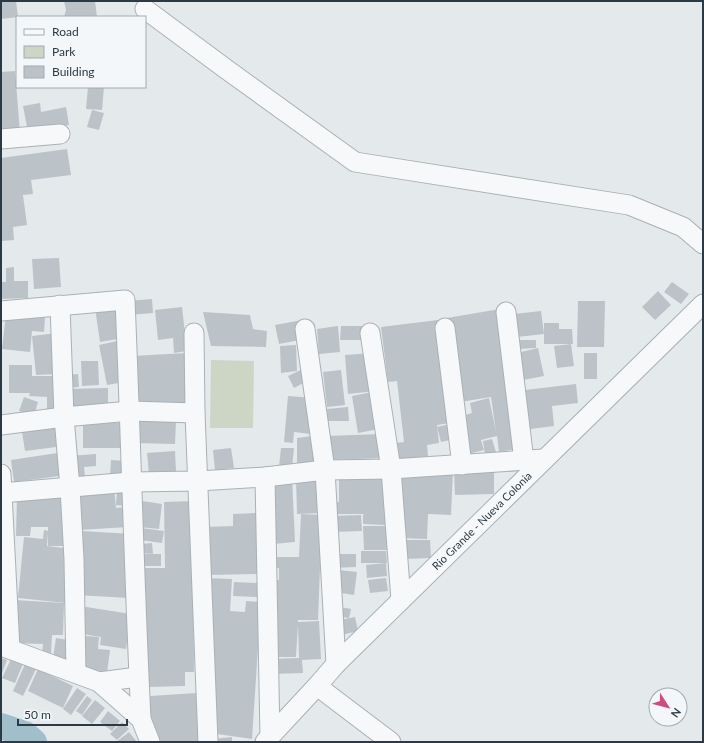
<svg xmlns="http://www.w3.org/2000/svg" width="704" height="743" viewBox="0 0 704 743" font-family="Lato,sans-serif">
  <rect width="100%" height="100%" fill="#e4e9eb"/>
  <path fill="#cdd5c5" d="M211,360L254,361L253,428H210Z"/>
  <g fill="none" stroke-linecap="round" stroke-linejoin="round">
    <path stroke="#a0bfca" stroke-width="26" d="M1,726L25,734L34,742"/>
  </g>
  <g fill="#bbc3c9">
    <path d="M1,1H16L18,17L1,19Z"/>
    <path d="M64,1H95L97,17H64L66,10Z"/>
    <path d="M15,71L20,132L1,134V72Z"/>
    <path d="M88,87H104L102,110L86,109Z"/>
    <path d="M40,103L41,112L66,107L69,125L28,132L23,106Z"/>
    <path d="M92,110L104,113L99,130L87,127Z"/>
    <path d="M67,149L71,175L31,180L33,194L23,195L27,225L13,227L14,240L1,241V158Z"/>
    <path d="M59,258L61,287L34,289L32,259Z"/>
    <path d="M14,267V281H28V298L1,299V282H6V268Z"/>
    <path d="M672,282L689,294L681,304L664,292Z"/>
    <path d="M658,291L671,305L655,320L642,307Z"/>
    <path d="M152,299L153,313L128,315L127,301Z"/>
    <path d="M578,301H605L604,347H577Z"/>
    <path d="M117,304L123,338L100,342L95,308Z"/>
    <path d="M182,307L187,351L174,353L173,338L158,340L155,310Z"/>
    <path d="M500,309L521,448L499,452L497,436L481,440L484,450L468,454L459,417L472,413L470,403L489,398L496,432L491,397L460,402L447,318Z"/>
    <path d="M541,311L544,334L517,337L514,314Z"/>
    <path d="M203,312L250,315L253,329L267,331L266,347L211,346Z"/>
    <path d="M6,314L45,318L44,332L32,331L30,352L2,349Z"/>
    <path d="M302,320L305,339L279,344L275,325Z"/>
    <path d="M438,320L450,423L437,425L439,443L427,445L428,456L398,460L395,443L404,442L397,381L388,382L381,327Z"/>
    <path d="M544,323H559V329H572L573,344H544Z"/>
    <path d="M338,326L340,352L319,354L317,329Z"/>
    <path d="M341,326H370L369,340H340Z"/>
    <path d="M57,333L61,374L36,375L32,336Z"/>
    <path d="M517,340H536V348L517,349Z"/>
    <path d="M117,341L125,382L107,385L99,345Z"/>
    <path d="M571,344L574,366L557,368L554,346Z"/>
    <path d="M296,345L297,371L281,373L280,346Z"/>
    <path d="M538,348L544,376L523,380L517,353Z"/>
    <path d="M187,353L190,404L135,407L132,356Z"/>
    <path d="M373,353L376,391L348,394L345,355Z"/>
    <rect x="584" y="353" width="13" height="26"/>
    <path d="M81,361H98L99,385L82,386Z"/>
    <path d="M9,365H32V376H62L61,414H47V397L29,396L30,393H9Z"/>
    <path d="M305,368L311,379L294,388L288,376Z"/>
    <path d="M341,370L345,405L327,407L323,372Z"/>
    <path d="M78,374L79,387L67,388L66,375Z"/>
    <path d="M576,384L578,403L552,406L554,426L530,429L525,390Z"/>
    <path d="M108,388V412L67,411V389Z"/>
    <path d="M377,391L384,428L358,433L352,396Z"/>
    <path d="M288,396L314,398L311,434L294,432L293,443L284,442Z"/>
    <path d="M24,397L38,402L34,416L19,411Z"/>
    <path d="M348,407L349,421H328L327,409Z"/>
    <path d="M176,420L175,444L134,443V421Z"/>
    <rect x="83" y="423" width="42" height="25"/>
    <path d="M450,424L454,439L441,442L437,427Z"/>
    <path d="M62,427L64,446L25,451L22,432Z"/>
    <path d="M382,434L383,458L326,460V436Z"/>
    <path d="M319,435L322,462L297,465V438Z"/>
    <path d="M492,439L496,452L485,454L483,441Z"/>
    <path d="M231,448L234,468L215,470L213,450Z"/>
    <path d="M281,448H294L292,468L279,467Z"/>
    <path d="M175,451L176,471L149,474L147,453Z"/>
    <path d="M64,452L67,475L14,482L11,460Z"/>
    <path d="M96,454V466L84,467L85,476L70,477L69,456Z"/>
    <path d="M111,460L126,461L125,477L110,476Z"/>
    <path d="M401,470L453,471L451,515L428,514L427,539L398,538Z"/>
    <path d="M494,470V494L455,495L454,471Z"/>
    <path d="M339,474L386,475L385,525L363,524V515L364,514H331V502H339Z"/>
    <path d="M321,476L322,513L297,514L296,477Z"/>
    <path d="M292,478L295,542L273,544L270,479Z"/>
    <path d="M114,487L116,508L126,507L128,527L79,530L75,491Z"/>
    <path d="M117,490L128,491L127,506L116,505Z"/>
    <path d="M17,496H66L65,546H48V532L47,546L72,549L66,603L18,598L24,537L43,539L44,530L48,531V527H31L30,536H16Z"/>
    <path d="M142,501L162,504L159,529L139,527Z"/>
    <path d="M193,501L194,672H185V686L147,687L146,617H143V568H165L164,502Z"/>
    <path d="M258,513L259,574L205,575L204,527L233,526V514Z"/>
    <path d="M301,514L322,515L318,620H298V622L319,621L321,659L302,660L303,673L270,674V659L299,658L298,624L296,657H269L272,580H279V568H277V557H299Z"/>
    <path d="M361,515L362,531L333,532L332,516Z"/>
    <path d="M363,526H386L387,550H364Z"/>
    <path d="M141,528L164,531L162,543L140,540Z"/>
    <path d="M81,531L132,534L129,598L76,595Z"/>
    <path d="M403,540H430L431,558L403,559Z"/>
    <path d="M152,543L153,554L141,553L140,544Z"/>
    <path d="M361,551H386L387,563H361Z"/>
    <path d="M141,554H161V566H140Z"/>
    <path d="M331,554H356V567L331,568Z"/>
    <path d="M386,563L387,576L367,578L366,565Z"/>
    <path d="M338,570L357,572L354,595L335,592Z"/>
    <path d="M205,578L232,579L230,611L245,612L246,601L261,602L252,739L210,733Z"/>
    <path d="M386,578L388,591L370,593L368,580Z"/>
    <path d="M234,582L257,583V597L233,596Z"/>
    <path d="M15,600L64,603L63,635H52L51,655L42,654L43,644L13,643Z"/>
    <path d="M80,606L131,614L126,649L100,645L101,637L76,633Z"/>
    <path d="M335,606L351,609L349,618L333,616Z"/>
    <path d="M355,617L358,631L337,636L334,621Z"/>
    <path d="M86,636L99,637L98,649L110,650L107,673L82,671Z"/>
    <path d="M56,638L74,641L71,660L53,657Z"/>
    <path d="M1,658L7,660L1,676Z"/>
    <path d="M11,659L23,664L15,683L2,678Z"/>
    <path d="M26,662L37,667L23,696L13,691Z"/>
    <path d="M38,669L73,686L63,708L28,691Z"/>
    <path d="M77,688L86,694L71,715L63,709Z"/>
    <path d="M197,693L199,742H158V734L148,711L147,697L150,696Z"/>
    <path d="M87,696L92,700L82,715L76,711Z"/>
    <path d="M95,700L105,708L92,724L82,716Z"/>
    <path d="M108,711L120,721L112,731L100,722Z"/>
    <path d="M122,722L129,729L117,740L110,734Z"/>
    <path d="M129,732L137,742H116Z"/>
    <path d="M232,737V742H212V739Z"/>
  </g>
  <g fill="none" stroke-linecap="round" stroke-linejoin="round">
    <defs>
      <g id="minor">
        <path d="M145,9L226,69L355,162L629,205L683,227L703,244"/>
        <path d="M1,139L60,134"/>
        <path d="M60,305L64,417L70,488L74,559L76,673"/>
        <path d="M1,311L125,300C131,440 134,579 141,719"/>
        <path d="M506,312L524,461"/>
        <path d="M445,328L462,465"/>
        <path d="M305,329L325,470L336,664"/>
        <path d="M194,333L195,413L208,742"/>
        <path d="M370,333L391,469L401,600"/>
        <path d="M1,425L64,417L130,411L195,413"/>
        <path d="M1,474L10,649"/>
        <path d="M265,477L270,737"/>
        <path d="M1,493L131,482L198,481L265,477L325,470L391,469L544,459"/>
        <path d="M1,646L99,682L141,719L150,742"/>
        <path d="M99,682L138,677"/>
        <path d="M317,686L391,742"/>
        <path id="s1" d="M265,742L317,686L336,664L703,304"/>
      </g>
    </defs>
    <use href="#minor" stroke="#a9b1b6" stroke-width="21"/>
    <use href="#minor" stroke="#f7f8fa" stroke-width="19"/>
  </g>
  <g text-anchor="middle" stroke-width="4" stroke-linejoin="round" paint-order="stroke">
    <g font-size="11" fill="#2b3a44" stroke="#f4f7f9">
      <text dy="4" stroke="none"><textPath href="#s1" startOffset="310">Rio Grande - Nueva Colonia</textPath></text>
    </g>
  </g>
  <rect width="704" height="743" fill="none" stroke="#2b3a44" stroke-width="4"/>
  <rect x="16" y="16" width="130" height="72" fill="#f4f7f9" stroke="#a4abb1"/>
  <rect x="24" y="29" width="20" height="6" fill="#f7f8fa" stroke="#a4abb1"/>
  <text x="52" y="36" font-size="12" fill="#2b3a44">Road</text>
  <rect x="24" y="46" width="20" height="12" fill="#cdd5c5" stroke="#a4abb1"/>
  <text x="52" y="56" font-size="12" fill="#2b3a44">Park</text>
  <rect x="24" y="66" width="20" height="12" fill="#bbc3c9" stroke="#a4abb1"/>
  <text x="52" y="76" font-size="12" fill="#2b3a44">Building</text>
  <g transform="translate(668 707) rotate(126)"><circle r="19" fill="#f4f7f9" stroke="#a4abb1"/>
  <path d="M0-3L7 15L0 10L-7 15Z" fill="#cc4d7f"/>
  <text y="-6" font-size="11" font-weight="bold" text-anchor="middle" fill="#2b3a44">N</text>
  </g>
  <path d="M18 719v6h109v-6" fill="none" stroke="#2b3a44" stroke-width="2"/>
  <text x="24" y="719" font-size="12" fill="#2b3a44" stroke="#f4f7f9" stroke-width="3" paint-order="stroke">50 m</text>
</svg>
